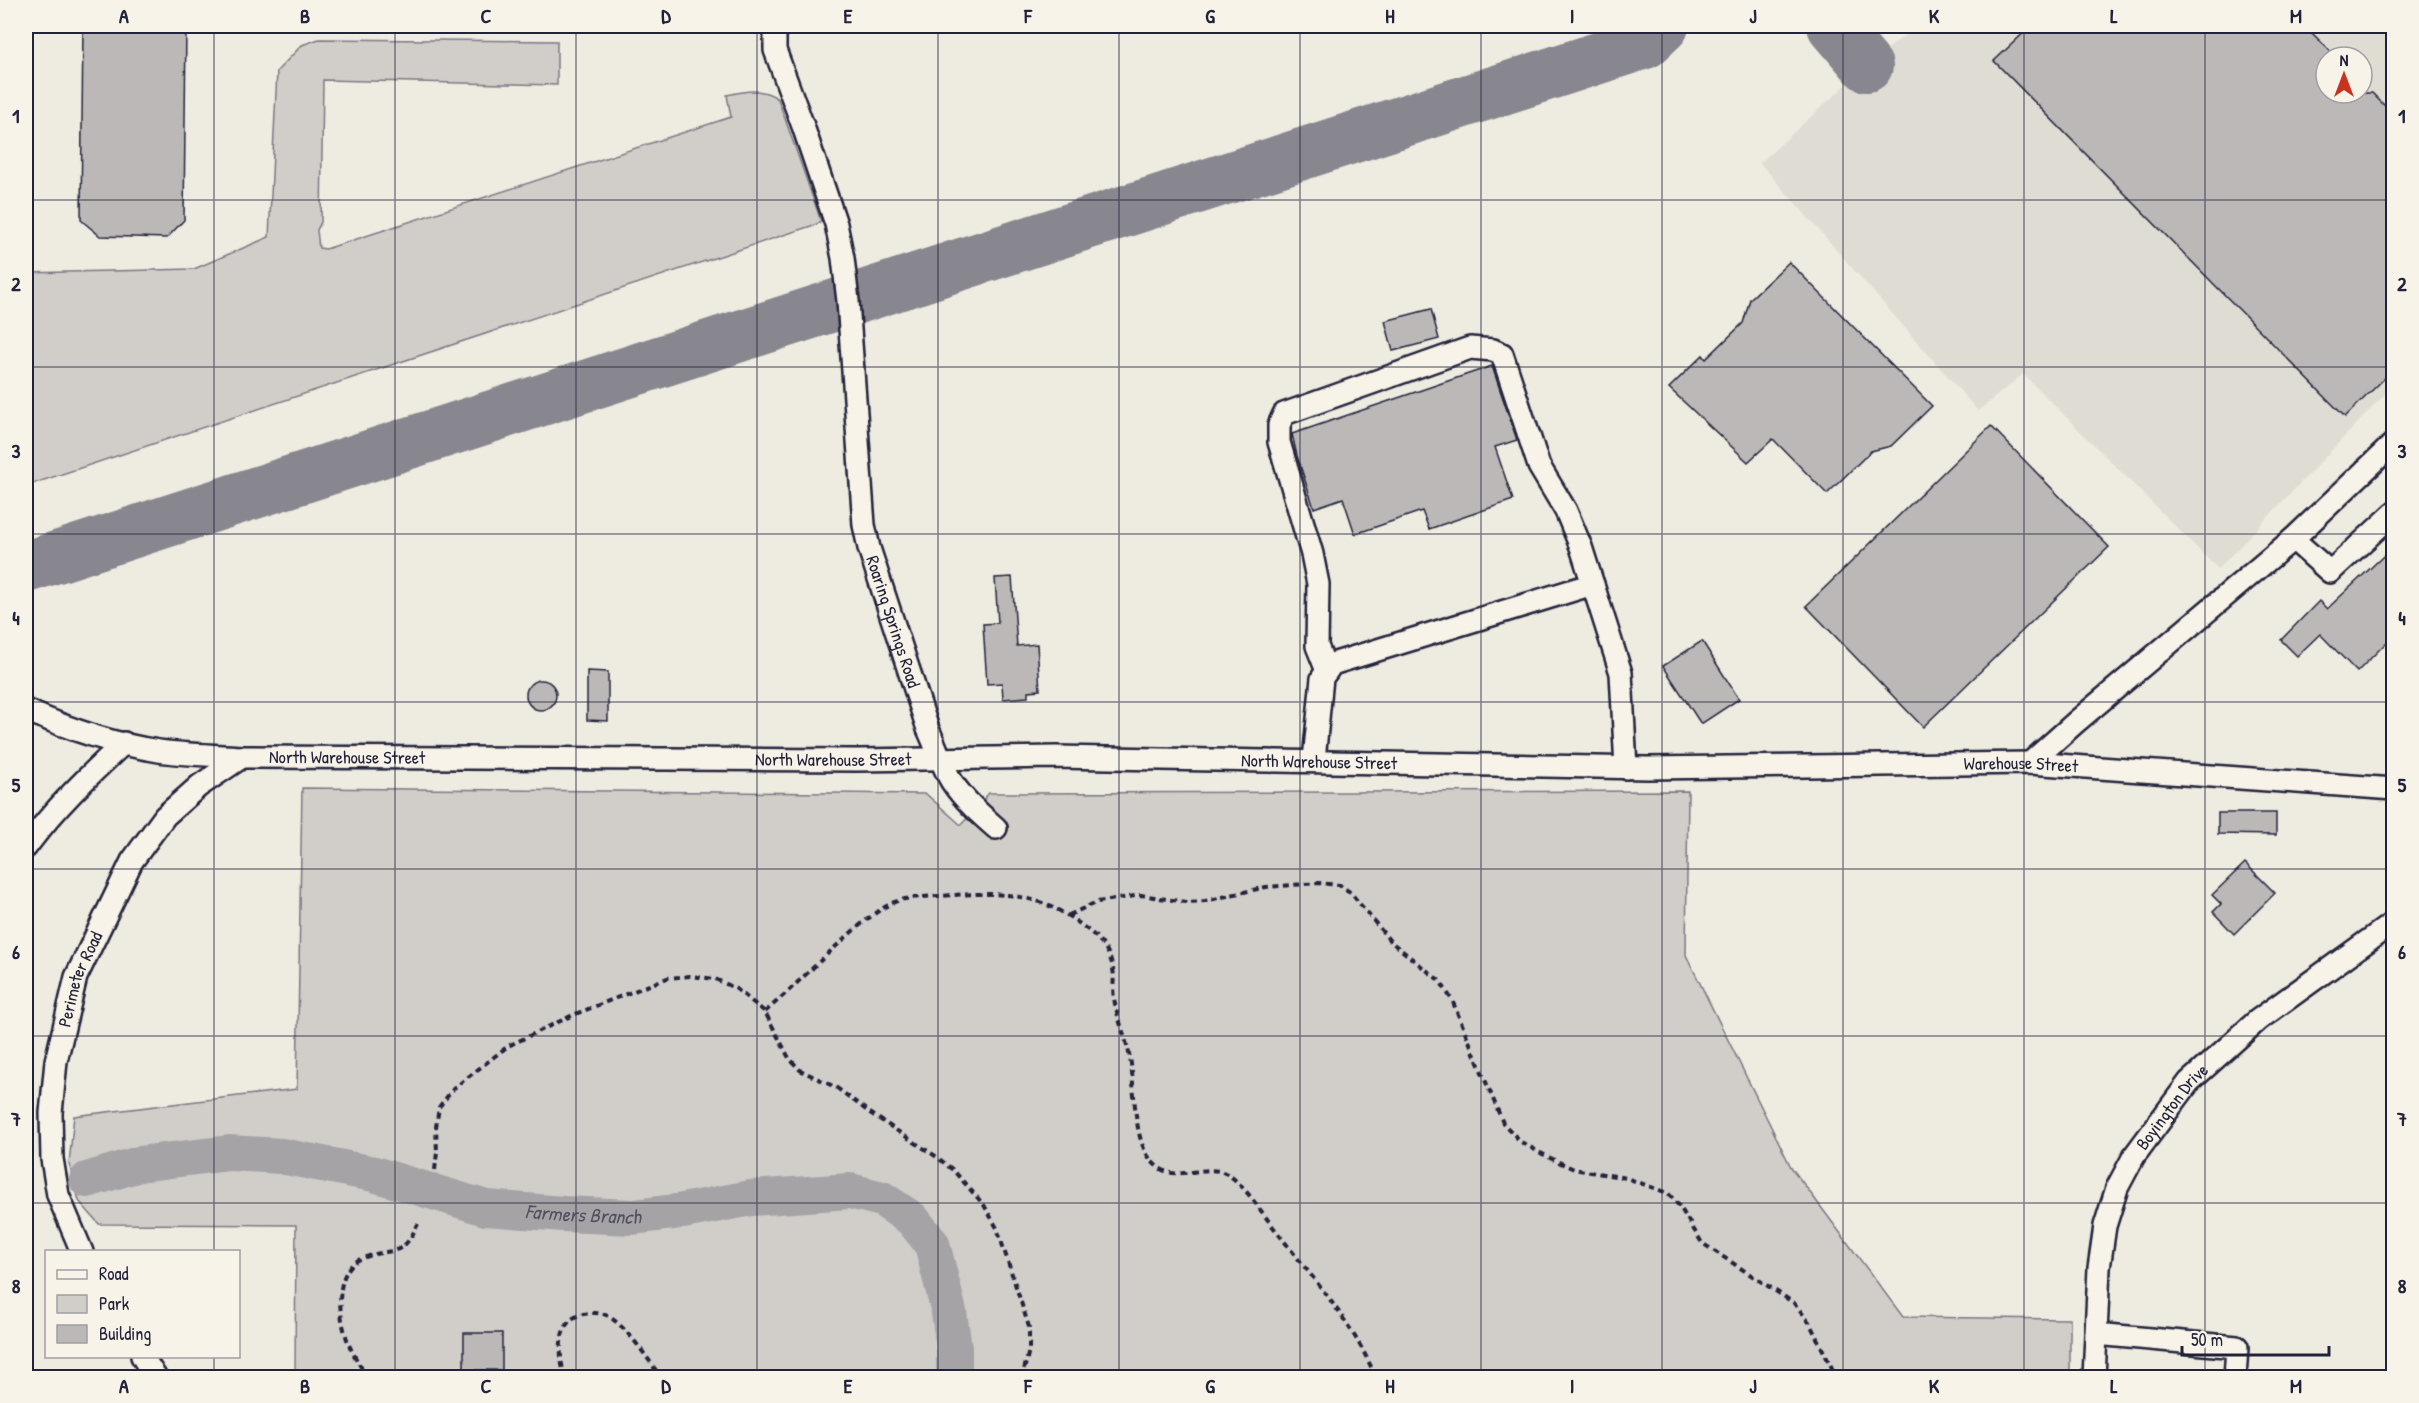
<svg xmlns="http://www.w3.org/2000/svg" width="2419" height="1403" viewBox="0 0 2419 1403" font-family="'Patrick Hand',sans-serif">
  <rect width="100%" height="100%" fill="#eeebe1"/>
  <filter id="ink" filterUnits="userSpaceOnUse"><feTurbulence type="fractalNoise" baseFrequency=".0167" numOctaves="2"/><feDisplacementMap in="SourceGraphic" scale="12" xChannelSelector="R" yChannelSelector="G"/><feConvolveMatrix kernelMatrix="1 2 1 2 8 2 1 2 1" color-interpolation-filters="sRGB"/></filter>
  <g filter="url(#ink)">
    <path fill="#dfdcd4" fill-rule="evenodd" d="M1916,26H2393V386L2218,569L2023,374L1978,411L1760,163L1867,66ZM2326,57H2362V93H2326Z"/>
    <g fill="#d1cdc9" stroke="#7a7882" stroke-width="1.5">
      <path d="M319,39L557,41V85L323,80L321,222L317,230L319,248L326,249L731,117L727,95C745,91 763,87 778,99L821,221L817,224L26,486V273L194,269L269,237L277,71L302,45Z"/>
      <path d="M302,788L926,794L961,825L989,793L1688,791L1686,955L1791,1167L1903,1317L2070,1319V1377H295L296,1225L99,1224L79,1201L69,1164L74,1116L297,1089Z"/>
    </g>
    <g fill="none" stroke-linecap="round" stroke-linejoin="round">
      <path stroke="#a6a3a6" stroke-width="36" id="s1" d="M87,1180L139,1164L229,1153L281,1156L374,1174L486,1208L564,1214L633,1217L683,1211L751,1198L850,1191L882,1199L912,1219L932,1244L949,1312L954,1348V1378"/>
      <g stroke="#88868e" stroke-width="52">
        <path d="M1833,26L1867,66"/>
        <path d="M26,567L1645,43L1663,26"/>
      </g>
    </g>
    <g fill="#bbb8b7" stroke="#22223b" stroke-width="1.5">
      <path d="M83,26H186L184,220L167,238L100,236L81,220Z"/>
      <path d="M2031,26H2305L2336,57H2326V93H2372L2394,115V369L2345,417L1994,61Z"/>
      <path d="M1789,262L1932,406L1891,446L1871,451L1827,494L1773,439L1748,462L1669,388L1703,355L1706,359L1743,323L1750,299Z"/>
      <path d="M1431,309L1439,339L1393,351L1385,321Z"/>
      <path d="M1492,366L1517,440L1495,447L1513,500L1429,529L1422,511L1355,534L1343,498L1314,508L1297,456L1292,434Z"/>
      <path d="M1991,426L2109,547L1923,727L1806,606Z"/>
      <path d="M2394,546V635L2357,672L2320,634L2297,656L2281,640L2319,601L2327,609Z"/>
      <path d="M1012,577L1017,646L1037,644L1040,690L1028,691V697L1003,699L1002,683L987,684L983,624L998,623L995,578Z"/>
      <path d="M1702,641L1739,699L1701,724L1663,666Z"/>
      <path d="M587,671L608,672V721L587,720Z"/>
      <circle cx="541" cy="695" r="15"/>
      <path d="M2218,813H2276V835L2218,834Z"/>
      <path d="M2245,863L2275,893L2234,934L2213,912L2221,904L2212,895Z"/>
      <rect x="464" y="1333" width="38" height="37"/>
    </g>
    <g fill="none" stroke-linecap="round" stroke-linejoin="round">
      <defs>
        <g id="minor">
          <path id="s2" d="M775,26V50L803,126L836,224L843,258L848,301L864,525L869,548L928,729C936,746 942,766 952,782C964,800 980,814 996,828"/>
          <path d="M2293,539L2330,572L2394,513"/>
          <path d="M1327,671L1317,646L1318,584L1312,554L1279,442V425L1284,414L1470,348L1493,350L1502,354L1539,466L1566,511L1581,547L1621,673L1626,768"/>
          <path id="s3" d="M26,710C68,729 113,744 159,751C186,755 215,755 242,757L858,760L1056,757L1648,768L2030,763L2394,789"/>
          <path d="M1314,760L1322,678L1332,664L1593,584"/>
          <path d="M2030,763L2076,722L2293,539L2394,443"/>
          <path d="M26,847C55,808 88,776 124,743"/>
          <path id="s4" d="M82,1252L58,1195L52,1159L51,1113L56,1061L76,977L132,861L165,816L199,786L242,757"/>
          <path d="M2096,1334L2237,1347L2235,1378"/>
          <path d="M142,1356L156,1378"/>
          <path id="s5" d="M2094,1378L2099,1268L2105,1226L2117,1188L2134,1156L2189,1082L2258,1020L2394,922"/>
        </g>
      </defs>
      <use href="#minor" stroke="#22223b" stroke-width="26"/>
      <g stroke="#22223b" stroke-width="4" stroke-dasharray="6 4.5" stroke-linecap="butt">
        <path d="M1069,915L1097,902L1141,895L1185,902L1205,901L1266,887L1319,883L1340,885L1351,893L1390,941L1440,981L1452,1000L1503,1123L1521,1142L1548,1157L1574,1169L1626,1178L1668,1193L1680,1207L1702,1243L1794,1303L1809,1322L1837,1378"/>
        <path d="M765,1012C795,986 823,957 853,931C865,921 878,910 892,903C905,897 924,897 939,896C996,892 1037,890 1084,927C1099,938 1110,950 1113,969C1115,978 1112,988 1114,998C1117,1018 1126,1037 1130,1058C1135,1085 1133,1134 1148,1156C1171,1191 1201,1160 1227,1174C1243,1183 1262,1213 1274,1228C1311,1277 1352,1320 1376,1378"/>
        <path d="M435,1170L437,1152L436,1127L439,1107L454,1088L508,1046L573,1015L667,978L690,976L715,979L735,988L765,1012L789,1058L800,1070L837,1088L870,1113L937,1157L953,1170L984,1205L997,1228L1029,1327V1350L1022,1378"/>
        <path d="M367,1378C360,1364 350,1351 346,1336C338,1312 334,1268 363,1258C394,1246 401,1260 418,1224"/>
        <path d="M565,1378C559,1357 555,1320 583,1314C590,1313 599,1312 606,1315C624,1323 650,1361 661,1378"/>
      </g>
      <use href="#minor" stroke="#f7f3e8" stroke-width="21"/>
    </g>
  </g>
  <path fill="none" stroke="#22223b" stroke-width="1.5" stroke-opacity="0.55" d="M214,26V1252M395,26V1378M576,26V1378M757,26V1378M938,26V1378M1119,26V1378M1300,26V1378M1481,26V1378M1662,26V1378M1843,26V1378M2024,26V1378M2205,26V1378M26,200H2394M26,367H2394M26,534H2394M26,702H2394M26,869H2394M26,1036H2394M26,1203H2394M214,1356V1378"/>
  <g text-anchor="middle" stroke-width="5" stroke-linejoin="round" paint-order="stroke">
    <g font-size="18" fill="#22223b" stroke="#f7f3e8">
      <text dy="6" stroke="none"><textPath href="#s2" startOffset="612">Roaring Springs Road</textPath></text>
      <text dy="6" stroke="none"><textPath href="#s3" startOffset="328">North Warehouse Street</textPath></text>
      <text dy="6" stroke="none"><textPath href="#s3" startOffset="814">North Warehouse Street</textPath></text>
      <text dy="6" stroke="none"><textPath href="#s3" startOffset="1300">North Warehouse Street</textPath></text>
      <text dy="6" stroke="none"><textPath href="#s3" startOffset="2002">Warehouse Street</textPath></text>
      <text dy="6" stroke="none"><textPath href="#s4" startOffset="282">Perimeter Road</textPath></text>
      <text dy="6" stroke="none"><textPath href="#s5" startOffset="291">Boyington Drive</textPath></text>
    </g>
    <g font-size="20" font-style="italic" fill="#504f60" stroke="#f7f3e8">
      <text dy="7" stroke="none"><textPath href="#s1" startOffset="506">Farmers Branch</textPath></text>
    </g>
  </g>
  <rect width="2419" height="1403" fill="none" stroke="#f7f3e8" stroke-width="66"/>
  <rect x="45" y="1250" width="195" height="108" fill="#f7f3e8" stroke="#a29fa3" stroke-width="1.5"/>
  <rect x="57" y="1270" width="30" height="9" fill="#f7f3e8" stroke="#a29fa3" stroke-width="1.5"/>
  <text x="99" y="1280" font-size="18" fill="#22223b">Road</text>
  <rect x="57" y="1295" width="30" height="18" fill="#d1cdc9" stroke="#a29fa3" stroke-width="1.5"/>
  <text x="99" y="1310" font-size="18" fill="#22223b">Park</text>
  <rect x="57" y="1325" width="30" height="18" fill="#bbb8b7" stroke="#a29fa3" stroke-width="1.5"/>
  <text x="99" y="1340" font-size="18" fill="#22223b">Building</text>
  <g transform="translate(2344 75)"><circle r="28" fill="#f7f3e8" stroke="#a29fa3" stroke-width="1.5"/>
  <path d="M0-4.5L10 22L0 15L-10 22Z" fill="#c8321e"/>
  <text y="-9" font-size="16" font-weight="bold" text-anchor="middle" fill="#22223b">N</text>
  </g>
  <path d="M2182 1346v9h147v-9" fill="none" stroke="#22223b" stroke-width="3"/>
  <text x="2191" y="1346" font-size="18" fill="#22223b" stroke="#f7f3e8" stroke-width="4.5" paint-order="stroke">50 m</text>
  <rect x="33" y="33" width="2353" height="1337" fill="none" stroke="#22223b" stroke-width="2"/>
  <g font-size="20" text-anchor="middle" font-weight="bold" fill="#22223b">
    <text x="124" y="23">A</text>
    <text x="305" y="23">B</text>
    <text x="486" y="23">C</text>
    <text x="666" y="23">D</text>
    <text x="848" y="23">E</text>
    <text x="1028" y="23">F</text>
    <text x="1210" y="23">G</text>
    <text x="1390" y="23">H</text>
    <text x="1572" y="23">I</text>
    <text x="1753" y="23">J</text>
    <text x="1934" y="23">K</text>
    <text x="2114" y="23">L</text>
    <text x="2296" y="23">M</text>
    <text x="16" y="123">1</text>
    <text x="2402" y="123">1</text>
    <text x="16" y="291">2</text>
    <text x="2402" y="291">2</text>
    <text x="16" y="458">3</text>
    <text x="2402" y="458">3</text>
    <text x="16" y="625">4</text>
    <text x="2402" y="625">4</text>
    <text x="16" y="792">5</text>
    <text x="2402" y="792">5</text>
    <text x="16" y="959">6</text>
    <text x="2402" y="959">6</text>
    <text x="16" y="1126">7</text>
    <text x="2402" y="1126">7</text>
    <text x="16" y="1293">8</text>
    <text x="2402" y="1293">8</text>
    <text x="124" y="1393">A</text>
    <text x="305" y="1393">B</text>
    <text x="486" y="1393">C</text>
    <text x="666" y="1393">D</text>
    <text x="848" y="1393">E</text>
    <text x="1028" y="1393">F</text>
    <text x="1210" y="1393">G</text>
    <text x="1390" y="1393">H</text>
    <text x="1572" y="1393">I</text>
    <text x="1753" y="1393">J</text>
    <text x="1934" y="1393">K</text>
    <text x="2114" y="1393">L</text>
    <text x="2296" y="1393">M</text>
  </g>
</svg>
